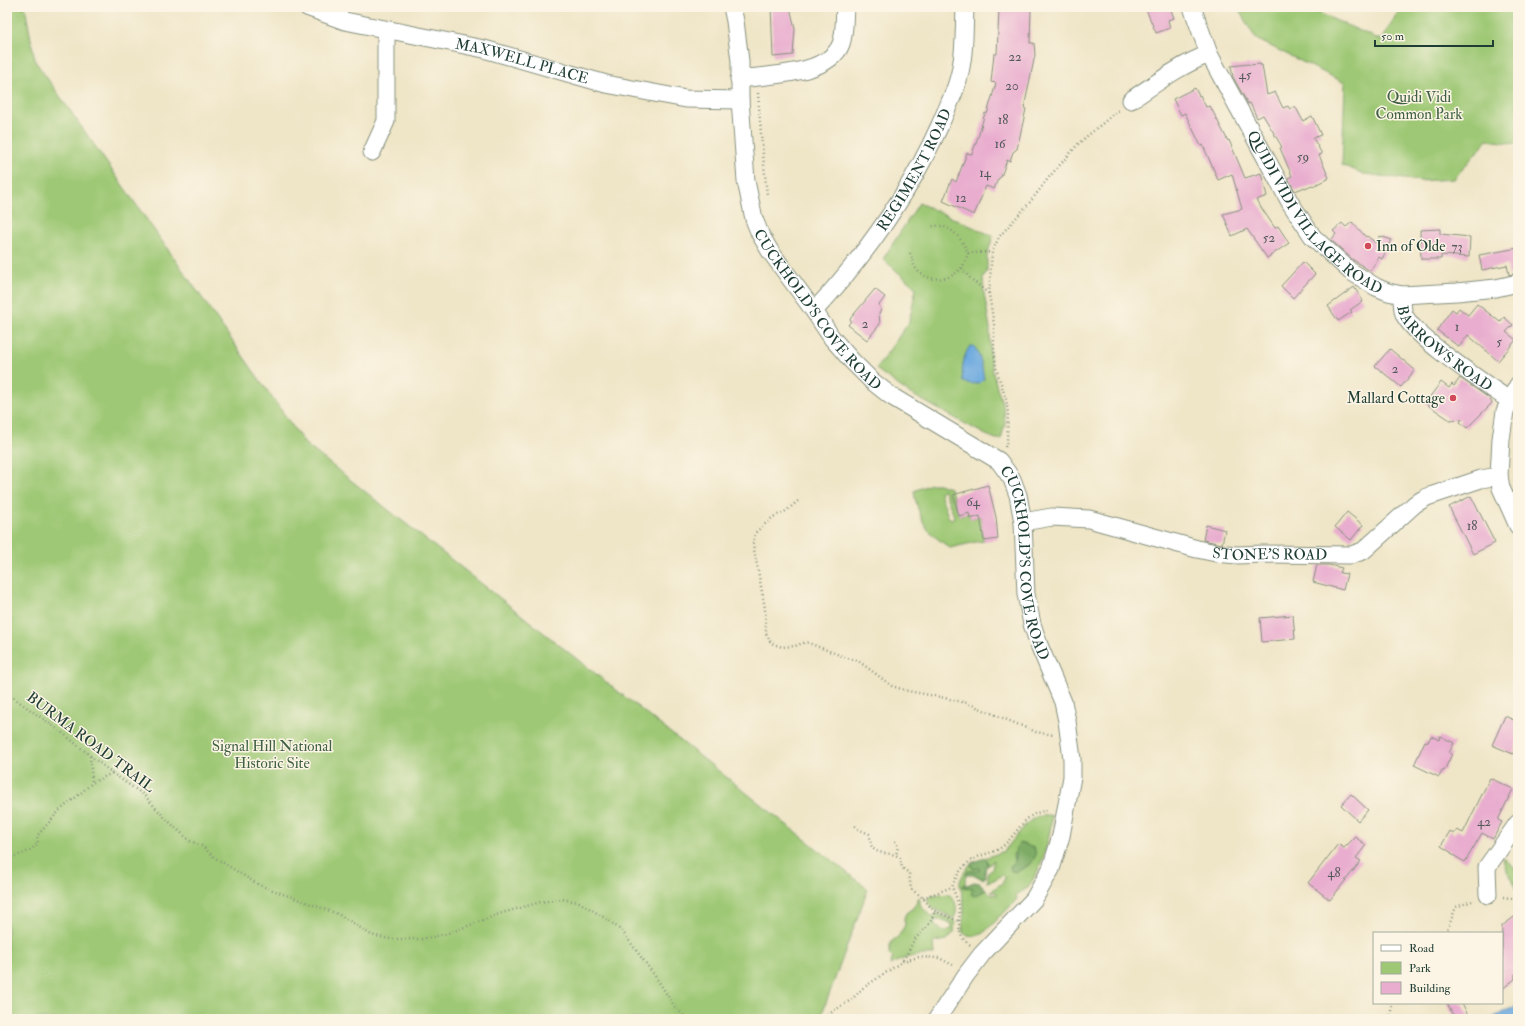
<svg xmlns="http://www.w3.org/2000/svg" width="1525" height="1026" viewBox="0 0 1525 1026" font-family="'IM FELL Double Pica',serif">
  <rect width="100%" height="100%" fill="#fcf5e5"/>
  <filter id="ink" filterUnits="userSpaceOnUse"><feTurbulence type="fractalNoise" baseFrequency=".025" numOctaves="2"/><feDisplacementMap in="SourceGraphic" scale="8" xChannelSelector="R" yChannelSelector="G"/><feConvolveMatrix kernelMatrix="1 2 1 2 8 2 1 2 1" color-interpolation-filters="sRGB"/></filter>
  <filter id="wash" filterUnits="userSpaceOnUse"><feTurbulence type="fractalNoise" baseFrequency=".012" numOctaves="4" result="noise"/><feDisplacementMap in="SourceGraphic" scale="16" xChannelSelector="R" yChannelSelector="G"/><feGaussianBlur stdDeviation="0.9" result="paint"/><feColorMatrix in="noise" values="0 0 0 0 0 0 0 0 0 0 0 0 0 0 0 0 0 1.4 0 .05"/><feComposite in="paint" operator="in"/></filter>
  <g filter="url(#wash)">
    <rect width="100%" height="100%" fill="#efe5c7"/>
    <g fill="#9ec874" stroke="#5e8254" fill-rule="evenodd">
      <path d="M7,7H25L35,61L305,444L868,889L820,1019H7Z"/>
      <path d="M1237,7H1305L1381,40L1401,7H1518V144L1487,140L1454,179L1420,181L1364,174L1342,165L1345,83L1256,39Z"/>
      <path d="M919,203L993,236L987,256V271L983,278L984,293L990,328V358L994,377L1004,410L1005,424L1001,439H996L986,435L909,393L876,369L909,322L916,288L883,259Z"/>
      <path d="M931,484H939L950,488L959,516L969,513L970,519L980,516L984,541L976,542L950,548C943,543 936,538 930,532C922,524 915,502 914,491ZM942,490H944L954,516L953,518L951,519L948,516L940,493Z"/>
      <path d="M1048,815L1052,816C1050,838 1042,871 1027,888C1024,891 1020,892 1016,895L1017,899L1003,914L998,917L997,920C985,931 980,941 963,933C962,925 964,917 964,908C963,883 952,888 971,863V866L976,869L979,868V872L968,871L965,879V884L962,886L965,888L970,887L974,888L972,891L978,894L986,890L989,893L997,895L996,892L991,891L1002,883L1005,878L1002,875L994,880L986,882L988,880V872L992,868L994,860L988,866L987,860L985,858L1004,851L1027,823L1037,817ZM1013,854L1033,862L1023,869L1010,866L1014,863Z"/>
      <path d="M1503,857L1518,871V914L1514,908C1525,890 1504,875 1503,857Z"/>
      <path d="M948,894C956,899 959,909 954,918L934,909L927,900L931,896Z"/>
      <path d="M919,897L920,901V905C921,907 933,917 934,918L935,913L954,920L955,924L954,932L947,940L935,942L933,944L934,955C918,954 904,957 890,965L893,957L889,955L890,945L893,940L898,937L905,925L904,918L906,913L913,908ZM935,920H943L951,923L952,928C947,934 938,929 934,924Z"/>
    </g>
    <g fill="#7eac66" stroke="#4e744d">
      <path d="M1020,843L1034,848C1040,860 1026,867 1017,872L1011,871L1010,866L1014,863C1016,853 1012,853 1020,843Z"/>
      <path d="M985,858L987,860L988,866H986L985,872L986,877L982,879L975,875H966L968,871H979V868L973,869L971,863Z"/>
      <path d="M974,882L980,883L986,890L974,896L971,894L973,888L962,887L965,884L967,885Z"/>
    </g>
    <g fill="#6eaadf" stroke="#46748a">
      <path d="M970,346H974C981,356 982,367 984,379L980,383L972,384L963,382C961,371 963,355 970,346Z"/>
      <path d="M1518,1005V1019H1490Z"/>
    </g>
    <g id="blocks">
      <g fill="#e9aecf">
        <path d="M771,7H790L795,29L793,55L773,57Z"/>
        <path d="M1145,7H1170L1174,18L1168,20L1170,28L1156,33Z"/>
        <path d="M999,9H1031L1030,43H1034L1035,55L1024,108L1026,109L1017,149L1013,152L1010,161L1007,160L1001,177L998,179L994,189L986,186L974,215L943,201L952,179L956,182L967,153L972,154L979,134L985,113L987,114L996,83L991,82L994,54H997Z"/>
        <path d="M1249,64V65L1260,64V65H1262L1267,95L1275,92L1283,108L1288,106L1290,109L1295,106L1303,121L1312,116L1321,135L1313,138L1322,154L1319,155L1329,178L1313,186L1312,185L1305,188V187L1295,191L1288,178L1292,176L1280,148L1282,147L1263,115L1257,118L1250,103L1248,104L1233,77L1231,66Z"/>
        <path d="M1195,88L1199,96L1200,95L1206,107L1210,106L1228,141L1229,140L1245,178L1261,173L1267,196L1256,200L1275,228L1278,226L1289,243L1267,258L1247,229L1232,236L1223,214L1242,209L1232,174L1218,180L1203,145L1201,146L1185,113L1181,115L1173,99Z"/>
        <path d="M1352,222L1366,237L1367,236L1376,243L1380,236L1392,240L1382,259L1379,257L1370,271L1352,259L1331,240L1336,234L1333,231L1342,223L1346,227Z"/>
        <path d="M1440,229V234L1470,237L1469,257L1441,255V259H1421L1420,230Z"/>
        <path d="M1518,248V273L1509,275L1507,265L1482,270L1479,255Z"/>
        <path d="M1303,262L1315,274L1293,298L1281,286Z"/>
        <path d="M1354,287L1363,301L1350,310L1352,312L1338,321L1328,306Z"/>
        <path d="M875,289L885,297L879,305L881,310L879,313L880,324L867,340L848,325L851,321L850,319Z"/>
        <path d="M1477,304L1500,322L1504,317L1513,325L1506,332L1516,340L1498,361L1468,335L1459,347L1437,330L1452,309L1456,312L1459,308L1468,315Z"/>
        <path d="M1390,349L1415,370L1401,387L1375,366Z"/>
        <path d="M1460,378L1489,398L1492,403L1467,428L1460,422L1462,419L1450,420L1425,403L1441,382L1449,388L1452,384L1454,386Z"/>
        <path d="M988,485L996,517L998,539L984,541L980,516L970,519L969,513L959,516L953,495Z"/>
        <path d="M1471,496L1495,543L1473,554L1449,507Z"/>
        <path d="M1347,512L1363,525L1351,540L1335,527Z"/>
        <path d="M1206,525L1225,530L1222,544L1203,540Z"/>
        <path d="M1317,565H1329L1342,568L1340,573L1347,574L1343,590L1313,582Z"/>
        <path d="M1293,615L1295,639L1262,642L1260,618Z"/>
        <path d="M1505,716L1518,722V741L1513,754L1492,745Z"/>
        <path d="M1431,736L1439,740L1440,736L1454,743L1449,753L1452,754L1444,771H1442L1439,777L1414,765L1425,741L1428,742Z"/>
        <path d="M1490,778L1513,789L1498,820L1502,822L1493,839L1482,833L1465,862L1451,854L1452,853L1441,846L1450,831L1454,834L1457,830L1463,833Z"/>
        <path d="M1351,794L1368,810L1358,821L1341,805Z"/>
        <path d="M1355,837L1366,845L1356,858L1361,861L1330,900L1308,883L1338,844L1344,848Z"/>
        <path d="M1518,914V971L1515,974V979L1502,989V926Z"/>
        <path d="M1447,1003H1462L1470,1019H1455Z"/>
      </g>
    </g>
  </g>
  <g filter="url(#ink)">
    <use href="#blocks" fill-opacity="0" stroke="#87917e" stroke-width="1"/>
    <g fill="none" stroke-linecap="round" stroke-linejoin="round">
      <defs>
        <g id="minor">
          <path id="s1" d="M307,7L345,21L484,49L606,84L686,99L740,100"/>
          <path id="s2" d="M732,7L735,21L740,61V100L746,181L754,219L760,234L770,251L814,311L832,338L852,361L872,381L891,396L999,461L1012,479L1018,495L1023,522L1026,594L1032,624L1039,645L1063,702L1067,721L1072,759V777L1061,836L1051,869L1034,899L982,954L966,975L937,1019"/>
          <path id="s3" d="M1192,7L1209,54L1291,204L1313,237L1350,271L1376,287L1388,292L1402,295L1457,292L1496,288L1518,283"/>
          <path d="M739,79C768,75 829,75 841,44C845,33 844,19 845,7"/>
          <path d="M1131,100C1157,83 1180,65 1209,54"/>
          <path d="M372,152L386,121V30"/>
          <path id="s4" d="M1402,295C1402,301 1402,308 1404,314C1413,337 1486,384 1509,400"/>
          <path id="s5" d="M814,311C865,256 909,194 940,125C946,110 954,95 958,80C965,56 964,31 965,7"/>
          <path d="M1518,385L1505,411L1501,439L1499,476L1501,488L1518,526"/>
          <path id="s6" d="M1023,522L1052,517L1089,519L1197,549L1216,553L1237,555L1264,554L1351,555L1363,551L1415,504L1427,497L1481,479L1499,476"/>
          <path d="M1488,895L1487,867L1518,823"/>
        </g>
      </defs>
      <use href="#minor" stroke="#87917e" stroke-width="19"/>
      <g stroke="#87917e" stroke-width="2.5" stroke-dasharray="1 3" stroke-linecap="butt">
        <path d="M758,93L761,134L767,195"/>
        <path d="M910,253C912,259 913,265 917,270C928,283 952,281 962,267C965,263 967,257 968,253C962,238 948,221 930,227"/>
        <path d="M968,253L992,252"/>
        <path d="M962,268C969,279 979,285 989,294"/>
        <path d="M1005,447L1007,442L1008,412L1006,399L996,368L994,349V325L989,294L992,252L999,237L1031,201L1050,176L1080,142L1120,109"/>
        <path d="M798,501L786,511L773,517L755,533L753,544L765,608L766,633L771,643L782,647L795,646L806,642L847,658L857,660L892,686L908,691L940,697L967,703L1036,732L1054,735"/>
        <path d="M7,693L60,731L112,773L144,795L165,818L190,841L202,846L214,857L259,885L338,914L353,923L371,935L390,939H422L446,934L502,913L541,902L561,899L579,902L608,920L622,931L655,976L675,1007L687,1019"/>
        <path d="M90,756L92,783"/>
        <path d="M855,826L858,829L869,834C871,838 870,844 872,847C878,856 893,851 900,858L902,868L909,873L911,889L923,898L933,910L958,921"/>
        <path d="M895,841L898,847L896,855"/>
        <path d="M7,858C20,855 29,853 38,843L37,836L59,811L82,792L92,783L112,773"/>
        <path d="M1503,897L1518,899"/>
        <path d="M923,898L952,887"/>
        <path d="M1446,933L1456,907L1475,900"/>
        <path d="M970,945C954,933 961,925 959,908C958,901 955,894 952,887C957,873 966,861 980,856C988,853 995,852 1002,847C1018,834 1025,810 1049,811"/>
        <path d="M903,960L907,954L914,940L930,923L935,911"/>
        <path d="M821,1019L851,1000L863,988L903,961L919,957L939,958L953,965"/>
        <path d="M1390,1019L1392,1003"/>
      </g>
      <use href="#minor" stroke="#fff" stroke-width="17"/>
    </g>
  </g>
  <g fill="#d1495b" stroke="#fcf5e5" stroke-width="1.5">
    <circle cx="1368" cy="246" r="4"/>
    <circle cx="1453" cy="398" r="4"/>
  </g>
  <g text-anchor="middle" stroke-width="3" stroke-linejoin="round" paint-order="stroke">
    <g font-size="13" fill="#52595b">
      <text x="1015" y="61">22</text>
      <text x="1245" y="79">45</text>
      <text x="1012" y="90">20</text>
      <text x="1003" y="124">18</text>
      <text x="1000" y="148">16</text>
      <text x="1303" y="161">59</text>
      <text x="985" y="177">14</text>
      <text x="961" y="202">12</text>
      <text x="1269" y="242">52</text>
      <text x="1457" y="251">73</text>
      <text x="865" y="328">2</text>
      <text x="1457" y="331">1</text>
      <text x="1499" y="346">5</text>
      <text x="1395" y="373">2</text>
      <text x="973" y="506">64</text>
      <text x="1472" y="530">18</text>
      <text x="1484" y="826">42</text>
      <text x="1334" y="877">48</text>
    </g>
    <g font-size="15" fill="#1f3d34" stroke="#fcf5e5">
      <text dy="5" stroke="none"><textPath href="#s1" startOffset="222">MAXWELL PLACE</textPath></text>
      <text dy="5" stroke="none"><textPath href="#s5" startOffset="174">REGIMENT ROAD</textPath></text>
      <text dy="5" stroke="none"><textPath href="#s3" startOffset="243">QUIDI VIDI VILLAGE ROAD</textPath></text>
      <text dy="5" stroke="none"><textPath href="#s2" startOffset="325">CUCKHOLD'S COVE ROAD</textPath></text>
      <text dy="5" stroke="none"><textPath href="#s4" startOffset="72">BARROWS ROAD</textPath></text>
      <text dy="5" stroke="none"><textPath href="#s6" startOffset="252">STONE'S ROAD</textPath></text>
      <text dy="5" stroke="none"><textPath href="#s2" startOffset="673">CUCKHOLD'S COVE ROAD</textPath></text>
      <text transform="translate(91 742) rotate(37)" y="5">BURMA ROAD TRAIL</text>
    </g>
    <g font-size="15" fill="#3f6044" stroke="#fcf5e5">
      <text x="1419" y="102">Quidi Vidi<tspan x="1419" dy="17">Common Park</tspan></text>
      <text x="272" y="751">Signal Hill National<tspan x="272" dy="17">Historic Site</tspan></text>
    </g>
    <g font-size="15" fill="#1f3d34" stroke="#fcf5e5" text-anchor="start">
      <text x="1376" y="251">Inn of Olde</text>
      <text x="1445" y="403" text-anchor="end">Mallard Cottage</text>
    </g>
  </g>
  <rect width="1525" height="1026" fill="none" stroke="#fcf5e5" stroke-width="24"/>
  <rect x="1373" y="932" width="130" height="72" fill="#fcf5e5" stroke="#a4ab9e"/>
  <rect x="1381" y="945" width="20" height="6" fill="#ffffff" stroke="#a4ab9e"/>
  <text x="1409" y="952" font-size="12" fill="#1f3d34">Road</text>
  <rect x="1381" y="962" width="20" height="12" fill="#9ec874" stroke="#a4ab9e"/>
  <text x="1409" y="972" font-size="12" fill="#1f3d34">Park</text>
  <rect x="1381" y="982" width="20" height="12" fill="#e9aecf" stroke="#a4ab9e"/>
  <text x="1409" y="992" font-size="12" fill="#1f3d34">Building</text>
  <path d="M1375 40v6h118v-6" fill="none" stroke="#1f3d34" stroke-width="2"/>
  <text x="1381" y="40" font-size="12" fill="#1f3d34" stroke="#fcf5e5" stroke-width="3" paint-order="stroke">50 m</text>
</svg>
